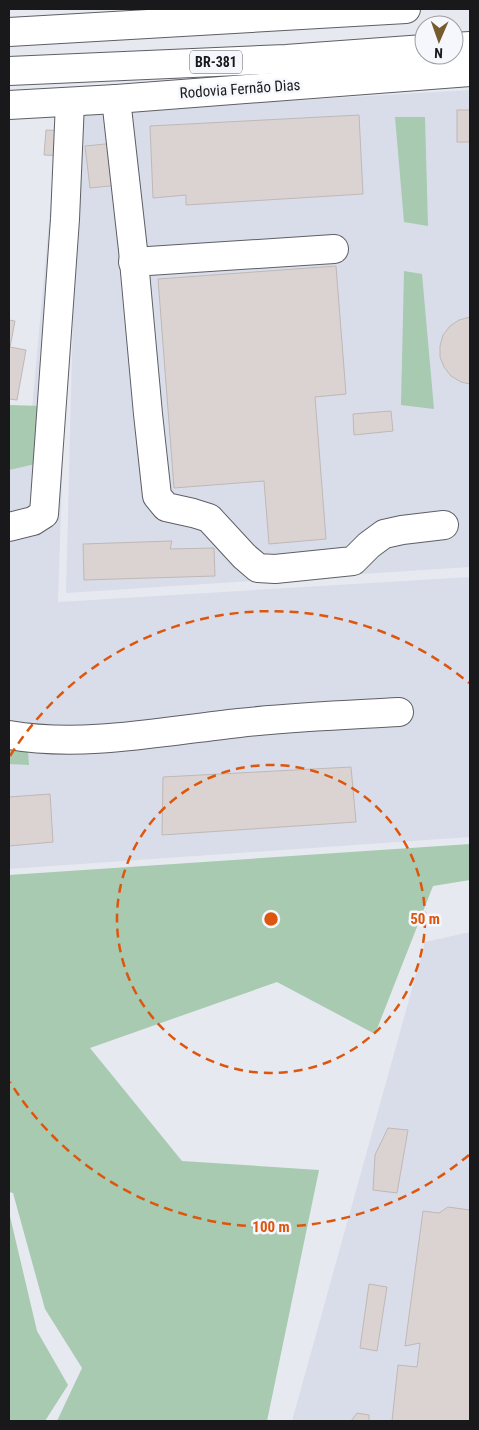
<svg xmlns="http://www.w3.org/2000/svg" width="479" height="1430" viewBox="0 0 479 1430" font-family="'Roboto Condensed',sans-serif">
  <rect width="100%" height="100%" fill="#e7e9f0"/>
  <g fill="#d9ddea">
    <path d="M470,90V567L66,593L78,113Z"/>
    <path d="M74,118L58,602L470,577V837L9,869V457L28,453L58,122Z"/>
    <path d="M470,932V1421H292L425,942Z"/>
  </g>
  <g fill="#a7cab0">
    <path d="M395,117H425L428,226L404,222Z"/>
    <path d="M404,271L422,274L434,409L401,405Z"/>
    <path d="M9,405L43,406L44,462L9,470Z"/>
    <path d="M9,748L28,751L29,765L9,764Z"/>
    <path d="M470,844V880L433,886L375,1034L277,982L90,1048L182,1161L319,1170L267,1421H57L82,1368L45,1309L13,1193L9,1192V875Z"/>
    <path d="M9,1212L37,1331L68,1385L45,1421H9Z"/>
  </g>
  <g fill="#dad3d1" stroke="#bfb8b6">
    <rect x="457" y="110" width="13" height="32"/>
    <path d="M359,115L363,194L186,205V195L153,198L150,126Z"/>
    <path d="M46,130L67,131L66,156L44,155Z"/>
    <path d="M115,143L119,185L90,188L85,146Z"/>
    <path d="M336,266L346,394L315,397L326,539L269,544L264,481L174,488L158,279Z"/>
    <path d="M470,317V384L461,382L451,376L444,367L440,357V346L443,335L450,326L459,320Z"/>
    <path d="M9,320L15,321L10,347L26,350L17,400L9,399Z"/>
    <path d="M391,411L393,431L354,435L353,414Z"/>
    <path d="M172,541L170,549L214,548L215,576L84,580L83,544Z"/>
    <path d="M351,767L356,822L162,835L163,777Z"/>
    <path d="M50,794L53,842L9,846V797Z"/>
    <path d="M388,1128L408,1130L397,1193L373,1190L375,1155Z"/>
    <path d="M448,1207L470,1210V1421H392L398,1365L417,1367L420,1343L405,1346L423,1211L439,1213Z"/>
    <path d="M369,1284L387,1287L377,1351L360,1348Z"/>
    <path d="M357,1413L369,1415V1421H371H351Z"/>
  </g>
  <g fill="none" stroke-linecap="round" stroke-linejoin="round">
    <defs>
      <g id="minor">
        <path d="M116,99L133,250L148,414L157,496L166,507L193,513L209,518L244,556L258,568L275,569L353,561L369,545L384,534L402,530L444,525"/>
        <path d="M9,105L116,99L470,72"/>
        <path d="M133,262L334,249"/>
        <path d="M9,527L33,521L44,514L65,219L70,102"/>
        <path d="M9,735C84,748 164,731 239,723C292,717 346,715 399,712"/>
      </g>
      <g id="highway">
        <path d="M9,32L406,9"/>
        <path d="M454,47L470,46"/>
        <path d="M9,71L286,59L424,49"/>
      </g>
    </defs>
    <use href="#minor" stroke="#5e5f65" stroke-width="30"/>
    <use href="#highway" stroke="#5e5f65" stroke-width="30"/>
    <use href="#minor" stroke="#fff" stroke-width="28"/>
    <use href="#highway" stroke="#fff" stroke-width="28"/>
  </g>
  <g fill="none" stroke="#de560d" stroke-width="2.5" stroke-dasharray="9 6">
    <circle cx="271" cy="919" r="154"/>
    <path d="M469 1155A308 308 0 0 1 10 1082M10 756A308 308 0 0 1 469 683"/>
  </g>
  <g text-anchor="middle" stroke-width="5" stroke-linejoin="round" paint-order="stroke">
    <rect fill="#f5f7fd" stroke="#5b5c60" stroke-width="1" x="190" y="50.5" width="52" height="23" rx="4"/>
    <g font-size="14" font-weight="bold" fill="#19191c">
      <text x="216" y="67">BR-381</text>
    </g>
    <g font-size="15" fill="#19191c" stroke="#f5f7fd">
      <text transform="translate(240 89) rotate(-4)" y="5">Rodovia Fernão Dias</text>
    </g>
  </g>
  <circle cx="271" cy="919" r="8" fill="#de560d" stroke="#f5f7fd" stroke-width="2.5"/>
  <g font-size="15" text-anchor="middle" font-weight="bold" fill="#de560d" stroke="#f5f7fd" stroke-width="5" stroke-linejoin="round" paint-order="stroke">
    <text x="425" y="924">50 m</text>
    <text x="271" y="1232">100 m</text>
  </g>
  <rect width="479" height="1430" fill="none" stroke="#19191c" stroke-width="20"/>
  <g transform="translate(439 40) rotate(182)"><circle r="24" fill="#f5f7fd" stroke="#9d9ea3"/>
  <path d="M0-4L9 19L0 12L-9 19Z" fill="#765b2e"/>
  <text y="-8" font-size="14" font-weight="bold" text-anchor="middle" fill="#19191c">N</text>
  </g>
</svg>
